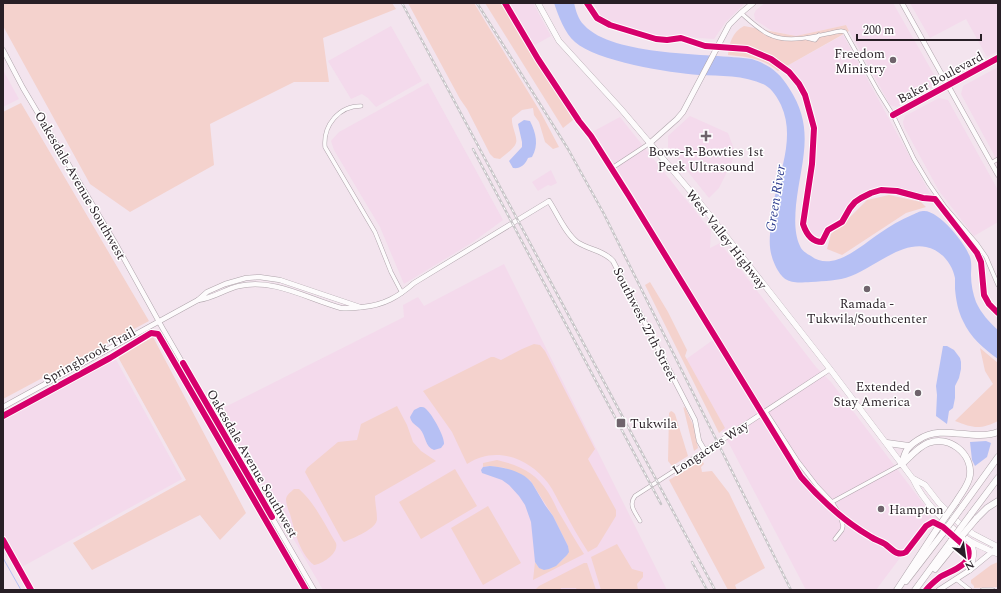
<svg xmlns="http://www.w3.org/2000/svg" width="1001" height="593" viewBox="0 0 1001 593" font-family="Spectral,serif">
  <rect width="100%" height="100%" fill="#f3e4ee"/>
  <g fill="#f4daec">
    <path d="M508,3H533L551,36L533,46Z"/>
    <path d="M593,3H745L725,23L714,39L684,37L666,38L645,35L609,24L602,17Z"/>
    <path d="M765,3H893L936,78L934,86L897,107L890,105L846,25L796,36L772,31L755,20L754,14L756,10Z"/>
    <path d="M910,3H998V51L987,57L966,19L930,38Z"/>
    <path d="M391,26L422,81L376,107L368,98L362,94L351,99L328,61Z"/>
    <path d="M843,35L933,199L895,188H881L865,193L854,200L838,220L823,231L819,237L808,232L806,224L815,138L816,120L814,109L807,91L787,66Z"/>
    <path d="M998,67V162L961,94L963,86Z"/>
    <path d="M3,70L19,99L3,107Z"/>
    <path d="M428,83L503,220L473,242L404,284L380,227L334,150L331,141L339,132Z"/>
    <path d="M939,98L948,100L998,190V222L974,236L939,191L904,127L903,122L905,116Z"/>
    <path d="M690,116L728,133L734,149L732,162L719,188L709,198L668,147V136Z"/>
    <path d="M620,117L711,231L710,248L720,243L816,367L831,382L932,515L876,590H806L685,360L717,337L592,132Z"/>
    <path d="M551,170L557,183L551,186L548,185L538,191L532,182Z"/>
    <path d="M504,264L667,590H323L219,410L404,317L403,305L418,297L424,306Z"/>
    <path d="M114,356L182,479L20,568L3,537V417Z"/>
  </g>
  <g fill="#f4d2cd">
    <path d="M3,3H392L396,9L323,38L329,82H294L210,124L214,165L130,212L90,184L3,26Z"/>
    <path d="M408,3H474L541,113L559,147L553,149L545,142L539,122L534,115L533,108L522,110L512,118C511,126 518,137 516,143C514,149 504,155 500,159L494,158L490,154L467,109L460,99Z"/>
    <path d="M485,3H503L573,120L563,128Z"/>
    <path d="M846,25L849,31L778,71C762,58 748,57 728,55C729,44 732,32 744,26L796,36Z"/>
    <path d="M21,103L149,321L3,399V112Z"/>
    <path d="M889,195L921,202L926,207L906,213L842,255L827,249L831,234L850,217L867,200Z"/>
    <path d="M650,282L668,312L687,350L685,356L725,428L719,433L645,285Z"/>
    <path d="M153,337L246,513L220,540L200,515L92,570L73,543L186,480L118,357Z"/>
    <path d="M534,344L540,345L545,351L595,449L588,459L616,510V516L597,547L588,552C579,538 571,524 563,509C558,501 554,491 548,483C529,458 495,445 467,464L452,432L423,391L491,357H494L501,360L522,349Z"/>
    <path d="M980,348L998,363V421C980,430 973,428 955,421L993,384L985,371Z"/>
    <path d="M397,406L407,425L413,442L421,451L436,461L375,496C375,504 377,511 377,519C377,529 353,538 344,542L342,540L305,472L307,468L338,442L357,440L361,424Z"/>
    <path d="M683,406L684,408L685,407L694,427L698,448L694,451Z"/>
    <path d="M671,411L673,412L675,414L688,456L672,466L668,461L669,413Z"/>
    <path d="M497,460C519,465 536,473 548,492C552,498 555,505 558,511C567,526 575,540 584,554L533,580L535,562L539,568C544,567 552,567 556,565C563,561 569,554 568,546L553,516L530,480L505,468L490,466L483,467V463Z"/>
    <path d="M702,460L704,464L701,467L702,472L712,471L729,493L765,568L735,585L737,590H728L669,480Z"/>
    <path d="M455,469L477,506L421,539L399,502Z"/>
    <path d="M294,489H299C315,503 325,525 336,543C339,553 323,564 314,565C299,553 295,531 290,514C288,510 286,503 286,499C287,494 291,492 294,489Z"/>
    <path d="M488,506L521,563L483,585L451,528Z"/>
    <path d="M617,544L632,569L643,572V577L637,584L638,590H601L591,557Z"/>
    <path d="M998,562V587L974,588V586L971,583V580L991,565Z"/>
    <path d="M584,563H587L596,590H577L576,588H561L560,590H535L539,586Z"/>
  </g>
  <g fill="#b6c0f4">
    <path d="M554,3H574C576,11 578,19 584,25C613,57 710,53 752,59C770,65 780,73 789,88C816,129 801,160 796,205C795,218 794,233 800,246C802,251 806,253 811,256C833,273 862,245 880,233C890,226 900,220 912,215C915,214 919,211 923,211C938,209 966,244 970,257C972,263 971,270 971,275C971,284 973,294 976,302C981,313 989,322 998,330V359C984,349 970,337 963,321C958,311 956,300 955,289C955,285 955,282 955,278C952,263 941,250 926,247C901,242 874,267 851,276C838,281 825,281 811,282C792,283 784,284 775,265C768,250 769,237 772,221C773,212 773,201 776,192C783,164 794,133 781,105C777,97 773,90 765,85C745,75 720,76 699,75C670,73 596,61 575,42C565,34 558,15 554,3Z"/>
    <path d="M524,120L530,121C536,133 539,145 532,157L528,158C525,165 520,169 513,168L509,161L522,147V142L518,124Z"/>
    <path d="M943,346H947L954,350L960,358L961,362V369L959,378L955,386V398L953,408L949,411L947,424L936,416L937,395L936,386Z"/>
    <path d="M420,407C423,407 424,407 426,409C432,414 445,437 444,444L441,448L434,450C425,447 426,436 420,429C416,425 411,423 410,417L414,410Z"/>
    <path d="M986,441L991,443L987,457L975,466L972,460L970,442Z"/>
    <path d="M490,466C504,467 523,471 532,483L545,505L553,516L568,546L569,552L567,555L556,566L549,569L544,570L539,568L535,562L531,522L525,505L519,496L509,485L502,480L482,473L481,470L483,467Z"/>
  </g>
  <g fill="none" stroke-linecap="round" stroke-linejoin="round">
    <path stroke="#b6c0f4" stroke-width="1" d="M3,558L21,590"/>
    <defs>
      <g id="minor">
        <path d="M741,13C749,20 757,28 768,34C789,45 818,35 841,31L845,32L878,91L893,115L914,159L929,184L945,207L977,244L986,257L998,285"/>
        <path d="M807,38L815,40L819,35"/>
        <path d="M361,106C339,106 323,125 325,147L375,232L391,272L402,293"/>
        <path d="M893,115L998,58"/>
        <path d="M991,163L998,159"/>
        <path d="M615,166L650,143"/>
        <path d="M766,412L797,460L817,486L832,502L840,515L843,526L842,530L835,539"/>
        <path d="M832,502L902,464"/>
        <path d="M640,521C635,512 628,505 635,496L705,451"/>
        <path d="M956,579L970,590"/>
        <path d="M982,590H993"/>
      </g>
      <g id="tertiary">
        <path d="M902,3L998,175"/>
        <path d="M3,50L23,88L117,246L163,329L314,590"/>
        <path d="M198,300C214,298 225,289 239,286C274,278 308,299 341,308C349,309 355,308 363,307C384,305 398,297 414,283L549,201C557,213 565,233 577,242C589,250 603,250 613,261L695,420L699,441L705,451L830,369"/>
        <path d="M3,407L198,300L207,292L225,284L246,278L259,277L280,280L360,307"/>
      </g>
      <g id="secondary">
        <path d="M650,143L677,119L683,112L729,25L741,13L753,3"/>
        <path d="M939,590L970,570L998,547"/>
      </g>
      <g id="primary">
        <path d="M538,3L559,41L621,109L697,199L830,369L913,479C924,503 950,529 972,542C981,547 989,550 998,554"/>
        <path d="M914,479L925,485L939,503L959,523L973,534L998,547"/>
        <path d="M970,542C976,551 973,560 970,570"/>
      </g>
      <g id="motorway">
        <path d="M887,443L909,446"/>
        <path d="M902,464C910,457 918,447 928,443C949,435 972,453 970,475C969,485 961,493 956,502"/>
        <path d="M902,464C905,451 907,447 918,440C943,423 972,442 998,432"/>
        <path d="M962,507L998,457"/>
        <path d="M971,514L998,478"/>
        <path d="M976,519L987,508L998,501"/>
        <path d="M935,569L955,544"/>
        <path d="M906,581L943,533"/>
        <path d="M897,590L937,529"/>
        <path d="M915,590L951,541"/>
      </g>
    </defs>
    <use href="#minor" stroke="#afa4ab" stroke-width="4.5"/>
    <use href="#tertiary" stroke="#afa4ab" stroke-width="5.5"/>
    <use href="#secondary" stroke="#afa4ab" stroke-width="6"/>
    <use href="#primary" stroke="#afa4ab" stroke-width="6"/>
    <use href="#motorway" stroke="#afa4ab" stroke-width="7"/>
    <use href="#minor" stroke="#fdfbfc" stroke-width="3.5"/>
    <use href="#tertiary" stroke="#fdfbfc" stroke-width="4.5"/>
    <use href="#secondary" stroke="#fdfbfc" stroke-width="5"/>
    <use href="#primary" stroke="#fdfbfc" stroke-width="5.5"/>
    <use href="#motorway" stroke="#fdfbfc" stroke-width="6"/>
    <defs>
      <g id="rail">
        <path d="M402,3L715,590"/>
        <path d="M477,3L568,149L604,214L791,590"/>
        <path d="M473,149L661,504"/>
        <path d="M692,562L707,590"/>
      </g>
    </defs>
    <use href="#rail" stroke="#c8c5c8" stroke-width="2.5"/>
    <use href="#rail" stroke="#fff" stroke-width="1" stroke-dasharray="3" stroke-linecap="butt"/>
    <defs>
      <g id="motorway-bridge">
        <path d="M937,529L956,502"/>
        <path d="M943,533L962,507"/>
        <path d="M951,541L971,514"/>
        <path d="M955,544L976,519"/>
      </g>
    </defs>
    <use href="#motorway-bridge" stroke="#afa4ab" stroke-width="7" stroke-linecap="butt"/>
    <use href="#motorway-bridge" stroke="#fdfbfc" stroke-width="6"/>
    <defs>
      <g id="cycleway">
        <path d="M505,3L538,59L579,121L591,136L629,196L801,477C821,500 845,522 871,537C875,540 880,541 885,544C892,549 897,557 906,552L926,526L933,522L943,527L968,549C973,565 950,571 940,577C935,581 930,585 926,590"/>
        <path d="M587,3L597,18L610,25L656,39L667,40L681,38L705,46L747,49L771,59L789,72L799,84L805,95L814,128L812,164L803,224C806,233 812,242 822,242L828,230L842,222L850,208L855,202L861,198L871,193L881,190L897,191L923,198L935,199L977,253L981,262L984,295L989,304L998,313"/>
        <path d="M893,115L998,58"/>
        <path d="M183,363L272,517"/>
        <path d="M3,416L110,358L151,333L158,334L306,590"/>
        <path d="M3,540L31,590"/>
      </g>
    </defs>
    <use href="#cycleway" stroke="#fff" stroke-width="8"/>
    <use href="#cycleway" stroke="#d6006c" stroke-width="6"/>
  </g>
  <g fill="#6f646c" stroke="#fff" stroke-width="1.5">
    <circle cx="893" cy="60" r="4"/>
    <path d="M704 130h4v4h4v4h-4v4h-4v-4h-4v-4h4z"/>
    <circle cx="867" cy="289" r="4"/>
    <circle cx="918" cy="393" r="4"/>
    <rect x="616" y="418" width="10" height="10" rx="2"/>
    <circle cx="881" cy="509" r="4"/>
  </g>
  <g text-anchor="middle" stroke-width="3" stroke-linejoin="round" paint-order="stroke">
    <g font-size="13" fill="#281f26" stroke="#fff" text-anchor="end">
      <text x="885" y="58">Freedom<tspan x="885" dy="15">Ministry</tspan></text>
      <text x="706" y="156" text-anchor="middle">Bows-R-Bowties 1st<tspan x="706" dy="15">Peek Ultrasound</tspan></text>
      <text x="867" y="308" text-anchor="middle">Ramada -<tspan x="867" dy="15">Tukwila/Southcenter</tspan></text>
      <text x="910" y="391">Extended<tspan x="910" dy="15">Stay America</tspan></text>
      <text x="630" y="428" text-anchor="start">Tukwila</text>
      <text x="889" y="514" text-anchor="start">Hampton</text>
    </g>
    <g font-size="13" fill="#281f26" stroke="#fff">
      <text transform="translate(940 77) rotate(-28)" y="5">Baker Boulevard</text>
      <text transform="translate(81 185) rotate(60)" y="5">Oakesdale Avenue Southwest</text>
      <text transform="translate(727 239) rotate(52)" y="5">West Valley Highway</text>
      <text transform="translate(646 324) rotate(63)" y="5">Southwest 27th Street</text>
      <text transform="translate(89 355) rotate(-29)" y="5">Springbrook Trail</text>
      <text transform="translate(710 447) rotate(-33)" y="5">Longacres Way</text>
      <text transform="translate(253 463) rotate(60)" y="5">Oakesdale Avenue Southwest</text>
    </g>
    <g font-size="14" font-style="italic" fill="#334292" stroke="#fff">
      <text transform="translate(775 198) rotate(-81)" y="5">Green River</text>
    </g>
  </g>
  <rect width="1001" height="593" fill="none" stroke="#281f26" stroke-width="8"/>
  <g transform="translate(965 557) rotate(151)" stroke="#ffffff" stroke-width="3" paint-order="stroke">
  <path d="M0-3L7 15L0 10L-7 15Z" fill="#281f26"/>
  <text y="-6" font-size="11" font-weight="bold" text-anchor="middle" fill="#281f26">N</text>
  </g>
  <path d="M857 34v6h124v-6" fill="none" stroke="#281f26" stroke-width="2"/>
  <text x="863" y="34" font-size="12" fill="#281f26" stroke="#ffffff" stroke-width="3" paint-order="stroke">200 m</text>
</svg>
